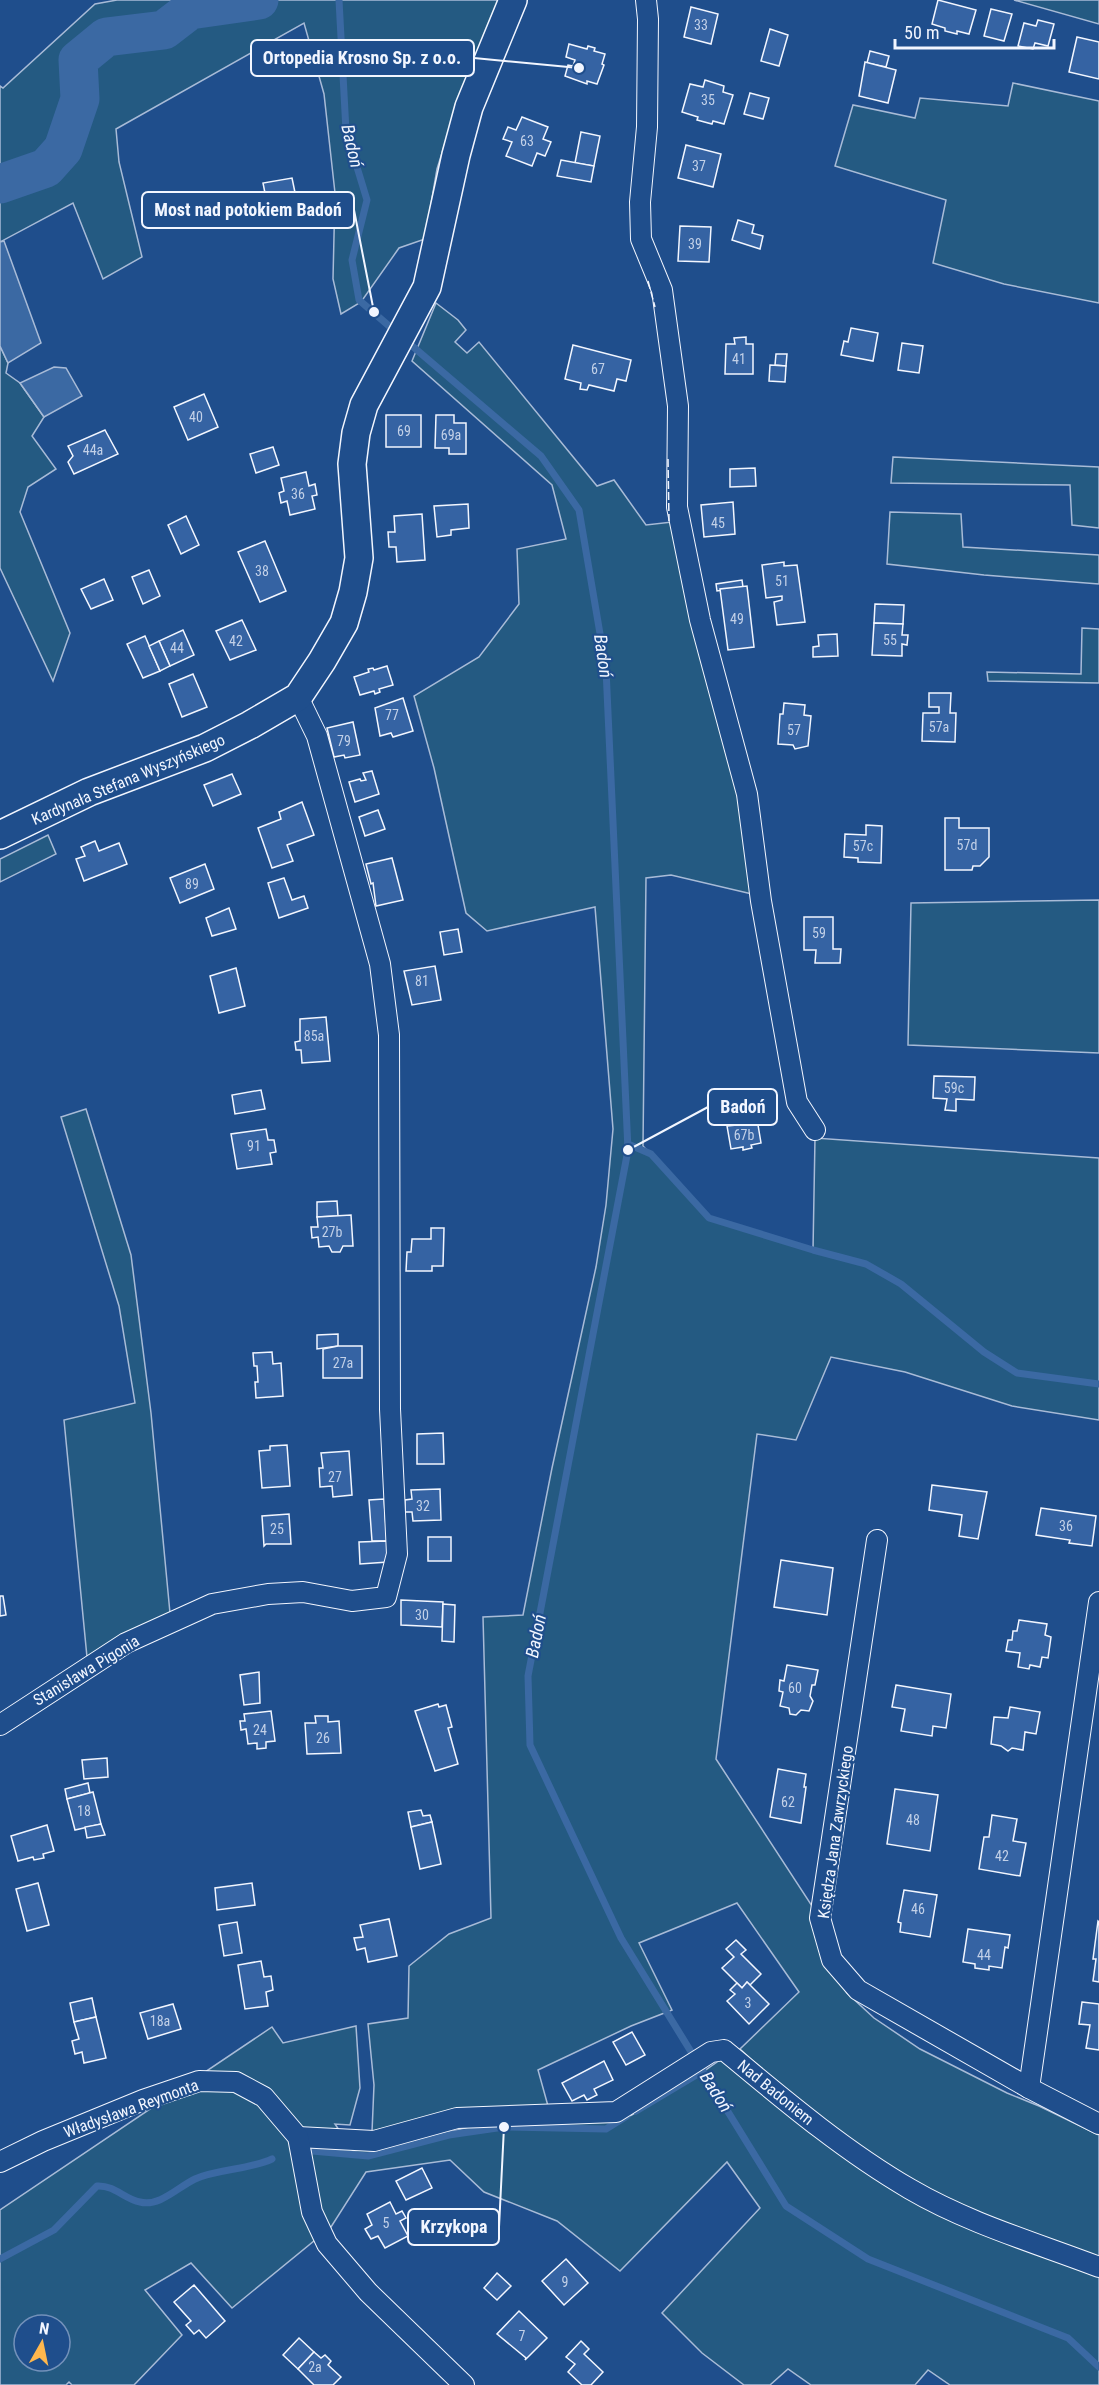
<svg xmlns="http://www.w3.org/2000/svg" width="1099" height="2385" viewBox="0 0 1099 2385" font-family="'Roboto Condensed',sans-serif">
  <rect width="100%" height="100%" fill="#1f4e8c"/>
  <g fill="#245a82" stroke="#a8bbd7" stroke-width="1.5" fill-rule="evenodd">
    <path d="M117,0H500L457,105L437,169L425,239L399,248L361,302L341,314L333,279L335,193L324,94L304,23L116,129L119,162L142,257L103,279L73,203L0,242V86L3,88L95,4Z"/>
    <path d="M1014,0H1099V24Z"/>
    <path d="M1013,83L1099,101V303L1004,284L933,263L946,200L835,166L853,105L915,118L920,98L1008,106Z"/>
    <path d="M436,303L458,320L466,330L455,342L467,353L479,342L597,486L614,480L646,525L672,522L737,793L752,894L671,875L646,878L643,1146L710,1218L813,1250L815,1138L1099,1158V1420L1012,1406L905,1372L831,1357L796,1440L757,1434L716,1759L814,1909L826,1963L847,1993L874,2018L920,2049L1007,2093L1039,2106L1099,2135V2260L993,2221L902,2176L798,2102L740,2049L799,1992L737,1903L639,1943L672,2010L631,2026L538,2070L548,2106L372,2132L374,2085L368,2024L408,2018L409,1966L449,1934L491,1918L483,1617L523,1615L552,1468L596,1267L606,1205L613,1129L595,907L487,931L466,913L434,768L414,696L479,657L519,604L517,549L566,539L552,485L412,361Z"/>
    <path d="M0,346L8,363L6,373L20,383L44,417L32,436L56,469L28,487L20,512L70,633L53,681L0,568Z"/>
    <path d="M893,457L1099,467V528L1072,525L1070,485L891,483Z"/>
    <path d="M890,512L961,514L963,547L1099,555V584L984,575L887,564Z"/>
    <path d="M1082,628L1099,629V683L988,681L987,672L1081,674Z"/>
    <path d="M48,835L56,854L0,882V859Z"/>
    <path d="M1099,900V1053L908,1045L911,903Z"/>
    <path d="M86,1109L131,1255L151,1413L170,1613L87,1657L64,1420L135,1403L119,1306L61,1117Z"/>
    <path d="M356,2026L360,2088L350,2125L335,2124L353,2151L402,2144L477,2125L625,2119L694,2078L720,2060L732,2063L887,2182L1099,2272V2385H950L928,2370L915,2385H811L788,2369L770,2385H744L702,2353L662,2313L760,2208L727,2162L620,2271L557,2221L484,2192L450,2160L366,2172L331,2227L232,2308L191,2263L145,2290L182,2335L134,2385H72L69,2382L66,2385H0V2210L272,2027L283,2043ZM24,2325H60V2361H24Z"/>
  </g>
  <g fill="#3b69a3" stroke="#a8bbd7" stroke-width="1.5">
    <path d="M4,241L41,343L8,363L0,346V242Z"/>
    <path d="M54,367L66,368L82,396L44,417L20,383Z"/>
  </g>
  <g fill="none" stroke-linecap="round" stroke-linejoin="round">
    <g stroke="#3b69a3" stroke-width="7">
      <path d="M339,0L346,131L367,200L352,260L359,300L396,332"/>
      <path d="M404,339L541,456L579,510L606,669L628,1150L528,1676L530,1745L621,1938L786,2206L868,2259L1068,2338L1099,2367"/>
      <path d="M628,1144L651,1154L709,1218L813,1250L866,1264L901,1284L984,1352L1017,1373L1099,1384"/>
      <path d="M636,2111L703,2071"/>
      <path d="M312,2151L368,2156L449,2135L504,2127L606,2129L627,2116"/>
      <path d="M0,2259L54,2230L97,2186C115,2185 124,2199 140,2202C160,2207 178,2187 195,2179C217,2169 248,2170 272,2159"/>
    </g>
    <path stroke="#3b69a3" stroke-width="39" d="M0,184L46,168L63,149L80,99L78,60L106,37L164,30L190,10L259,0"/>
  </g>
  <g fill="#3563a3" stroke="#f2f6ff" stroke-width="1.5">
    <path d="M938,0L976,10L969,34L957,31V34L945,31V28L932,24Z"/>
    <path d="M691,7L718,14L711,44L684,37Z"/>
    <path d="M991,9L1012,14L1004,41L984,36Z"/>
    <path d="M1038,20L1054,24L1048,46L1035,43L1033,49L1018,46L1024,23L1036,26Z"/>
    <path d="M770,29L788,35L779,66L761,61Z"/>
    <path d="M1077,37L1099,42V79L1069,72Z"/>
    <path d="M569,44L587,49L588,46L595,48L594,51L605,54L602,64L604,65L597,84L587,81V84L565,76L568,65L573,66L575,60L566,57Z"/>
    <path d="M870,51L889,56L886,67L867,63Z"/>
    <path d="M865,62L896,70L888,103L859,96Z"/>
    <path d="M705,80L724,86L723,92L733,95L724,124L713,121L712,124L697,120L698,117L682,112L690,84L703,87Z"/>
    <path d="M750,93L769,98L763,119L744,114Z"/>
    <path d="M522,117L548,127L543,139L551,142L545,156L537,153L532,166L506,156L512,142L503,139L508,127L516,130Z"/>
    <path d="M581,132L600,136L594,166L575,163Z"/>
    <path d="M686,145L721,154L713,187L678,178Z"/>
    <path d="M561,160L594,166L591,182L557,176Z"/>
    <path d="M292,178L298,207L269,213L263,183Z"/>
    <path d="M738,220L754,225L752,233L763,236L760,249L732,240Z"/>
    <path d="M680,226L711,227L709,262L678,261Z"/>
    <path d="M851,328L878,333L873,361L841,355L844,341L848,342Z"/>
    <path d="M746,337V344H753V374H725L726,344H735L734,338Z"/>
    <path d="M902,343L923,346L919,373L898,370Z"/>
    <path d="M573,345L631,360L626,381L617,379L614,391L589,385L587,390L580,389L581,383L565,379Z"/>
    <path d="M776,354H787L786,366L775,365Z"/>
    <path d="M770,365L786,366L785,382L769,381Z"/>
    <path d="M204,394L218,427L188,440L174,407Z"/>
    <rect x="386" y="415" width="35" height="32"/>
    <path d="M436,415H454V423H466V454H449V448H435Z"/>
    <path d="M105,430L118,454L74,474L68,462L73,456L68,446Z"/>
    <path d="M273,447L279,465L256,473L250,454Z"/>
    <path d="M755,468L756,486L730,487V469Z"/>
    <path d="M306,472L309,486L315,484L317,495L312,496L315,509L290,515L287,501L281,503L279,493L284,491L281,478Z"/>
    <path d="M733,502L735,534L704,537L701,505Z"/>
    <path d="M468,504L469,528L451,530V535L437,537L434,506Z"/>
    <path d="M422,514L425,560L397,562L396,547H389L388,532H395L394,516Z"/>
    <path d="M186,516L199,545L181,554L168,525Z"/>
    <path d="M265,541L286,591L260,602L238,552Z"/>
    <path d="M784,562V566L797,565L805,622L777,625L774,602L782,600V596L766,598L762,565Z"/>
    <path d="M149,570L160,596L143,604L132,577Z"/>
    <path d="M104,579L113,600L91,609L81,589Z"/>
    <path d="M742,580L743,587L717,591L716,584Z"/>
    <path d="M747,586L754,647L728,650L720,589Z"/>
    <path d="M875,604L904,605L903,624L874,623Z"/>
    <path d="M242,620L256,650L230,660L216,631Z"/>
    <path d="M874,623L903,624L902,635H908L907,645L902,644V656L872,655Z"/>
    <path d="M183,630L194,655L170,666L159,641Z"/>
    <path d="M837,634L838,656L813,657V647L819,646L818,635Z"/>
    <path d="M145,636L160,671L143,678L127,644Z"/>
    <path d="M159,641L170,666L160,671L149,646Z"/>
    <path d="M387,666L393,685L379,689L380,692L375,694L374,691L360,695L354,677L369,672L368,669L373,668L374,670Z"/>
    <path d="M193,674L207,707L182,717L169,684Z"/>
    <path d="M929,693H951L950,713H956L955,742L922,741L923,713H939V707H929Z"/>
    <path d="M403,698L413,731L393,737L391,733L380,736L375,708Z"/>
    <path d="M784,703L805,705L804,715L811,716L808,746L795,749L793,745L778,744L780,714H783Z"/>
    <path d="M353,722L360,755L345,758L344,755L334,757L327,728Z"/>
    <path d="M372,771L379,794L355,802L349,782L360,779L361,781L366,780L363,773Z"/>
    <path d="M232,774L241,794L213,806L204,785Z"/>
    <path d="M302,802L314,835L287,845L293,861L272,868L258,828L281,819L279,812Z"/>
    <path d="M378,810L385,829L365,836L359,817Z"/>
    <path d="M945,818H959V828H989V857L980,866H973L972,870H945Z"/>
    <path d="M866,825L882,826L881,863L858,862V858L844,857L845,834L866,835Z"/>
    <path d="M95,841L99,851L119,843L127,864L84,881L76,859L85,856L81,847Z"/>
    <path d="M392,858L403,900L376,906L373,883L371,884L366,864Z"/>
    <path d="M205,864L214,889L180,903L170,878Z"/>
    <path d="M284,878L292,900L304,896L308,908L279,918L268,883Z"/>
    <path d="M229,908L236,929L212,936L206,918Z"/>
    <path d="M804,917H833V949H841L840,963H815L816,950H804Z"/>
    <path d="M458,929L462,952L444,955L440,932Z"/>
    <path d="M435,966L441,1000L412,1005L404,971Z"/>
    <path d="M236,968L245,1006L219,1013L210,976Z"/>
    <path d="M326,1017L330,1061L302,1063L301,1050H296L295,1042L300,1041V1019Z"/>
    <path d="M934,1076L975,1077L974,1100L956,1099V1111L945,1110L947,1099L933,1098Z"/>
    <path d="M261,1090L265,1109L235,1114L232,1095Z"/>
    <path d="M755,1107L761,1143L751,1145L752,1148L743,1150V1147L731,1149L727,1126L736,1125L733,1110Z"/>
    <path d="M266,1129L268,1140H274L276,1152L270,1153L272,1164L237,1169L231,1134Z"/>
    <path d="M337,1201L338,1216L317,1217V1202Z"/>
    <path d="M351,1215L353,1246H343L340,1252H332L329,1246L319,1247L318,1237L312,1238L311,1227H318L317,1217Z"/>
    <path d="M431,1228H444L443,1266H432V1271H406L407,1252H411L412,1239H431Z"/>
    <path d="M338,1334V1346L317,1349V1335Z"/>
    <path d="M338,1346H362V1378H323V1349Z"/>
    <path d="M272,1352L273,1364L281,1363L283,1396L256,1398L255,1382H258L257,1366H254L253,1353Z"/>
    <path d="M443,1433L444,1464H417V1434Z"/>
    <path d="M287,1445L290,1486L262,1488L259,1451L270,1450V1446Z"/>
    <path d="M349,1451L352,1495L333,1497L332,1486L320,1487L319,1468H323L321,1453Z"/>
    <path d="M932,1485L987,1492L978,1539L959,1536L962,1515L929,1510Z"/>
    <path d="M440,1489L441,1520L413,1521L412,1512H405V1500L412,1499L411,1490Z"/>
    <path d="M384,1499L387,1541H372L369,1500Z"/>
    <path d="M1041,1508L1096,1516L1092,1546L1069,1543L1070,1540L1036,1535Z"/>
    <path d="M289,1514L291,1544H266L264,1546L262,1516Z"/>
    <rect x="428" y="1537" width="23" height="24"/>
    <path d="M387,1541L388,1562L360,1564L359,1542Z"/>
    <path d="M781,1560L833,1568L827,1615L774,1607Z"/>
    <path d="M0,1596H3L6,1615L0,1616Z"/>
    <path d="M401,1600L443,1602L442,1627L401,1625Z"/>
    <path d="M443,1604L455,1605L454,1642L442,1641Z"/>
    <path d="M1019,1620L1047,1624L1045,1635L1051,1637L1048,1658L1042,1657L1040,1667L1030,1665L1029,1669L1018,1667L1020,1653L1006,1651L1008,1640H1012L1013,1631H1017Z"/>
    <path d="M787,1665L818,1670L815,1685H812L810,1696L813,1701L809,1711L801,1710L796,1715L790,1714L789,1708L780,1706L783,1692L779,1691L780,1680L784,1681Z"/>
    <path d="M259,1672L260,1703L244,1705L240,1675Z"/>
    <path d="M896,1685L951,1694L946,1728L933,1726L932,1736L901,1731L905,1709L892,1707Z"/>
    <path d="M438,1704L439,1707L446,1705L452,1727L448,1728L458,1764L435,1771L415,1711Z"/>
    <path d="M1010,1707L1040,1712L1036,1734L1025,1732L1023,1750L1012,1748L1008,1751L1001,1746L991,1744L994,1717L1008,1718Z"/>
    <path d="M271,1711L275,1741L266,1742V1748L257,1749V1743L248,1744L246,1729L241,1730L240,1721H245L244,1714Z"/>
    <path d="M315,1716H328V1722L339,1721L341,1753L307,1754L305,1723H316Z"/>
    <path d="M107,1758L108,1777L84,1779L82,1760Z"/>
    <path d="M778,1769L806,1774L804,1787H806L801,1823L770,1817Z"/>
    <path d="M88,1783L90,1793L67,1799L65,1789Z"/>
    <path d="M895,1789L938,1795L930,1851L887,1844Z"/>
    <path d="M93,1792L101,1824L75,1830L67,1799Z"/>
    <path d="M421,1810L423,1816L430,1815L432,1822L411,1827L408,1812Z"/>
    <path d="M992,1815L1017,1819L1013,1841L1026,1843L1020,1876L979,1869L984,1837H989Z"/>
    <path d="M432,1822L441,1864L420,1869L411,1827Z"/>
    <path d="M101,1824L105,1835L87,1838L85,1827Z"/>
    <path d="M47,1825L54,1851L43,1854L44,1858L34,1860L33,1857L18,1861L11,1836Z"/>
    <path d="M38,1883L49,1925L27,1931L16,1889Z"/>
    <path d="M252,1883L255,1905L217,1910L215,1888Z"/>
    <path d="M904,1890L937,1895L930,1937L900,1932L901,1923L898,1922Z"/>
    <path d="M389,1919L397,1956L368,1962L365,1948L357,1950L354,1938L363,1937L360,1925Z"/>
    <path d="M1098,1921L1099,1922V1982L1093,1981L1096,1959H1093Z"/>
    <path d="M237,1922L242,1953L224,1956L219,1925Z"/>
    <path d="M968,1929L1010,1935L1008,1948L1005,1947L1002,1968L989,1966V1970L975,1968V1964L963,1962Z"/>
    <path d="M736,1940L746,1950L741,1954L761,1974L750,1985L747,1982L742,1988L722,1968L734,1957L726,1949Z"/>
    <path d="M261,1961L264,1977L271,1976L273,1990L266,1992L268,2006L245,2009L238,1965Z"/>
    <path d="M747,1982L769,2004L749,2024L727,2001L735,1994L730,1990L737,1983L742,1988Z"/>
    <path d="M92,1998L96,2017L74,2022L70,2003Z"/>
    <path d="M1082,2002L1099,2004V2050L1086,2048L1090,2025L1079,2024Z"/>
    <path d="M173,2004L181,2029L148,2039L140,2013Z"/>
    <path d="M96,2017L106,2058L84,2063L82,2052L75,2054L72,2041L79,2039L74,2022Z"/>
    <path d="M632,2032L645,2055L626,2065L613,2042Z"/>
    <path d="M604,2061L613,2080L594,2089L597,2095L587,2100L584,2095L572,2101L562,2083Z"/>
    <path d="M422,2168L432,2188L406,2200L396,2181Z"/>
    <path d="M390,2202L396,2214L402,2211L406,2218L400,2221L408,2236L385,2248L378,2236L371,2239L365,2229L372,2225L367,2214Z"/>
    <path d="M566,2259L588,2283L564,2305L542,2281Z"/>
    <path d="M497,2273L511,2286L497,2300L484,2288Z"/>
    <path d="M194,2285L225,2321L206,2338L199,2330L194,2334L186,2325L191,2321L174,2302Z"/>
    <path d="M519,2311L547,2338L525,2360L526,2358L497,2334Z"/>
    <path d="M299,2338L314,2352L298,2369L283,2355Z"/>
    <path d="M581,2341L589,2349L584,2354L603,2372L591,2385H582L568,2372L575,2364L566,2357Z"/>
    <path d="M314,2352L321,2358L325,2355L331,2361L328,2365L341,2377L333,2385H314L298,2369Z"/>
  </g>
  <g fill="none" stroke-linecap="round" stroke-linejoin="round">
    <defs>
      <g id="street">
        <path d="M646,0L648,19L647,127L640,202L641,239L662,290L678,406L677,507L700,620L747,794L761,901L797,1102L815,1130"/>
        <path d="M877,1540L820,1918L832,1960L858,1990L1029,2088L1099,2124"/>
        <path d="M0,1725L126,1643L212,1604L268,1594L303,1592L352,1601L386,1597L397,1554L390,1409L389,1035L380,964L317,736L298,697"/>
        <path d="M1029,2088L1099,1602"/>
        <path d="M298,2137L374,2141L457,2118L616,2112L711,2052L724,2050C783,2099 843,2150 910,2189C968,2223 1036,2243 1099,2267"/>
        <path d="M0,2162L43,2141L143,2100L199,2081L236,2082L264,2097L298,2137L312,2212L327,2244L368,2292L464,2385"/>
      </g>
      <path id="secondary" d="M0,835L89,792L205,748L250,725L298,697L322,661L344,623L353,592L359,558L352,464L356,433L364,405L427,287L456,155L469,107L513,0"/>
    </defs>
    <use href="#street" stroke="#f2f6ff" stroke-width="22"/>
    <use href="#secondary" stroke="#f2f6ff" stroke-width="30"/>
    <use href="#street" stroke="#1f4e8c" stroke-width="20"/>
    <use href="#secondary" stroke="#1f4e8c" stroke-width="27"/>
    <g stroke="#f2f6ff" stroke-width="1.5" stroke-dasharray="8 3" stroke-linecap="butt">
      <path d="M648,281L655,307"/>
      <path d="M668,459L669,521"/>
    </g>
  </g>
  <g text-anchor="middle" stroke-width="4.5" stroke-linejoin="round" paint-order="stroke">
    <g font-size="14" fill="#c3d1e8">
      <text x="701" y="30">33</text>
      <text x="708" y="105">35</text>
      <text x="527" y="146">63</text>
      <text x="699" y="171">37</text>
      <text x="695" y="249">39</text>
      <text x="739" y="364">41</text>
      <text x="598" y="374">67</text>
      <text x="196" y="422">40</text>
      <text x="404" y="436">69</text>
      <text x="451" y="440">69a</text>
      <text x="93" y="455">44a</text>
      <text x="298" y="499">36</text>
      <text x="718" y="528">45</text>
      <text x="262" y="576">38</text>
      <text x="782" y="586">51</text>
      <text x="737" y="624">49</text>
      <text x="890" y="645">55</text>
      <text x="236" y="646">42</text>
      <text x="177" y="653">44</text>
      <text x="392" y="720">77</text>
      <text x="939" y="732">57a</text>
      <text x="794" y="735">57</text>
      <text x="344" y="746">79</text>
      <text x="967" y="850">57d</text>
      <text x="863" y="851">57c</text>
      <text x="192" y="889">89</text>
      <text x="819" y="938">59</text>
      <text x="422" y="986">81</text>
      <text x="314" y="1041">85a</text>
      <text x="954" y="1093">59c</text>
      <text x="744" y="1140">67b</text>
      <text x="254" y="1151">91</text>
      <text x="332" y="1237">27b</text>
      <text x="343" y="1368">27a</text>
      <text x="335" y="1482">27</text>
      <text x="423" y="1511">32</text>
      <text x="1066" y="1531">36</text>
      <text x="277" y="1534">25</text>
      <text x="422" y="1620">30</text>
      <text x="795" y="1693">60</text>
      <text x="260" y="1735">24</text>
      <text x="323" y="1743">26</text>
      <text x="788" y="1807">62</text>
      <text x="84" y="1816">18</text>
      <text x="913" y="1825">48</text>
      <text x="1002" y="1861">42</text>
      <text x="918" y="1914">46</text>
      <text x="984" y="1960">44</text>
      <text x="748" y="2008">3</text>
      <text x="160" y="2026">18a</text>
      <text x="386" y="2228">5</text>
      <text x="565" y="2287">9</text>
      <text x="522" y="2341">7</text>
      <text x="315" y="2372">2a</text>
    </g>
    <g font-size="16" fill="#f2f6ff" stroke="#1f4e8c">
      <text transform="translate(128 779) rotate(-23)" y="6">Kardynała Stefana Wyszyńskiego</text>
      <text transform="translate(86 1670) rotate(-31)" y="6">Stanisława Pigonia</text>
      <text transform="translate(835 1832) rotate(-82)" y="6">Księdza Jana Zawrzyckiego</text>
      <text transform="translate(776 2092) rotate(39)" y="6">Nad Badoniem</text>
      <text transform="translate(131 2108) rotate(-20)" y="6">Władysława Reymonta</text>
    </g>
    <g font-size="18" font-style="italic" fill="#f2f6ff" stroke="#1f4e8c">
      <text transform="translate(352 146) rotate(77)" y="6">Badoń</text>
      <text transform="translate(603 656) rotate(82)" y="6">Badoń</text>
      <text transform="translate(536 1636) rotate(-79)" y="6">Badoń</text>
      <text transform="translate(716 2092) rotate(58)" y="6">Badoń</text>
    </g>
  </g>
  <path fill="none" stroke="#f2f6ff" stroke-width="2" d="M579 68L474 58M374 312L354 210M628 1150L708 1107M504 2127L499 2227"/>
  <g fill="#f2f6ff" stroke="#1f4e8c" stroke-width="2">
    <circle cx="579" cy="68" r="6"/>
    <circle cx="374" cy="312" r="6"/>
    <circle cx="628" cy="1150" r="6"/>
    <circle cx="504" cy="2127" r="6"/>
  </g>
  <g fill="#1f4e8c" stroke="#f2f6ff" stroke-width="2">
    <rect x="251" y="40" width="223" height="36" rx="6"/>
    <rect x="142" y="192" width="212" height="36" rx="6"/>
    <rect x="708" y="1089" width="69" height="36" rx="6"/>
    <rect x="408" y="2209" width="91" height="36" rx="6"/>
  </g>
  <g font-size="18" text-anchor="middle" font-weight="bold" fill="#f2f6ff">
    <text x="362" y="64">Ortopedia Krosno Sp. z o.o.</text>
    <text x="248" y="216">Most nad potokiem Badoń</text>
    <text x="743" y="1113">Badoń</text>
    <text x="454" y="2233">Krzykopa</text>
  </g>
  <g transform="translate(42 2343) rotate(9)"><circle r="28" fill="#1f4e8c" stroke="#7391ba" stroke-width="1.5"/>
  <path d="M0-4.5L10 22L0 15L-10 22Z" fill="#ffb74d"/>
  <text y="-9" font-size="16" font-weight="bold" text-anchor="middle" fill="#f2f6ff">N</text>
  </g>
  <path d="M895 39v9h159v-9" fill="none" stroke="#f2f6ff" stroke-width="3"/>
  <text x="904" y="39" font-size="18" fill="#f2f6ff" stroke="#1f4e8c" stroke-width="4.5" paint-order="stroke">50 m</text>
</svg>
